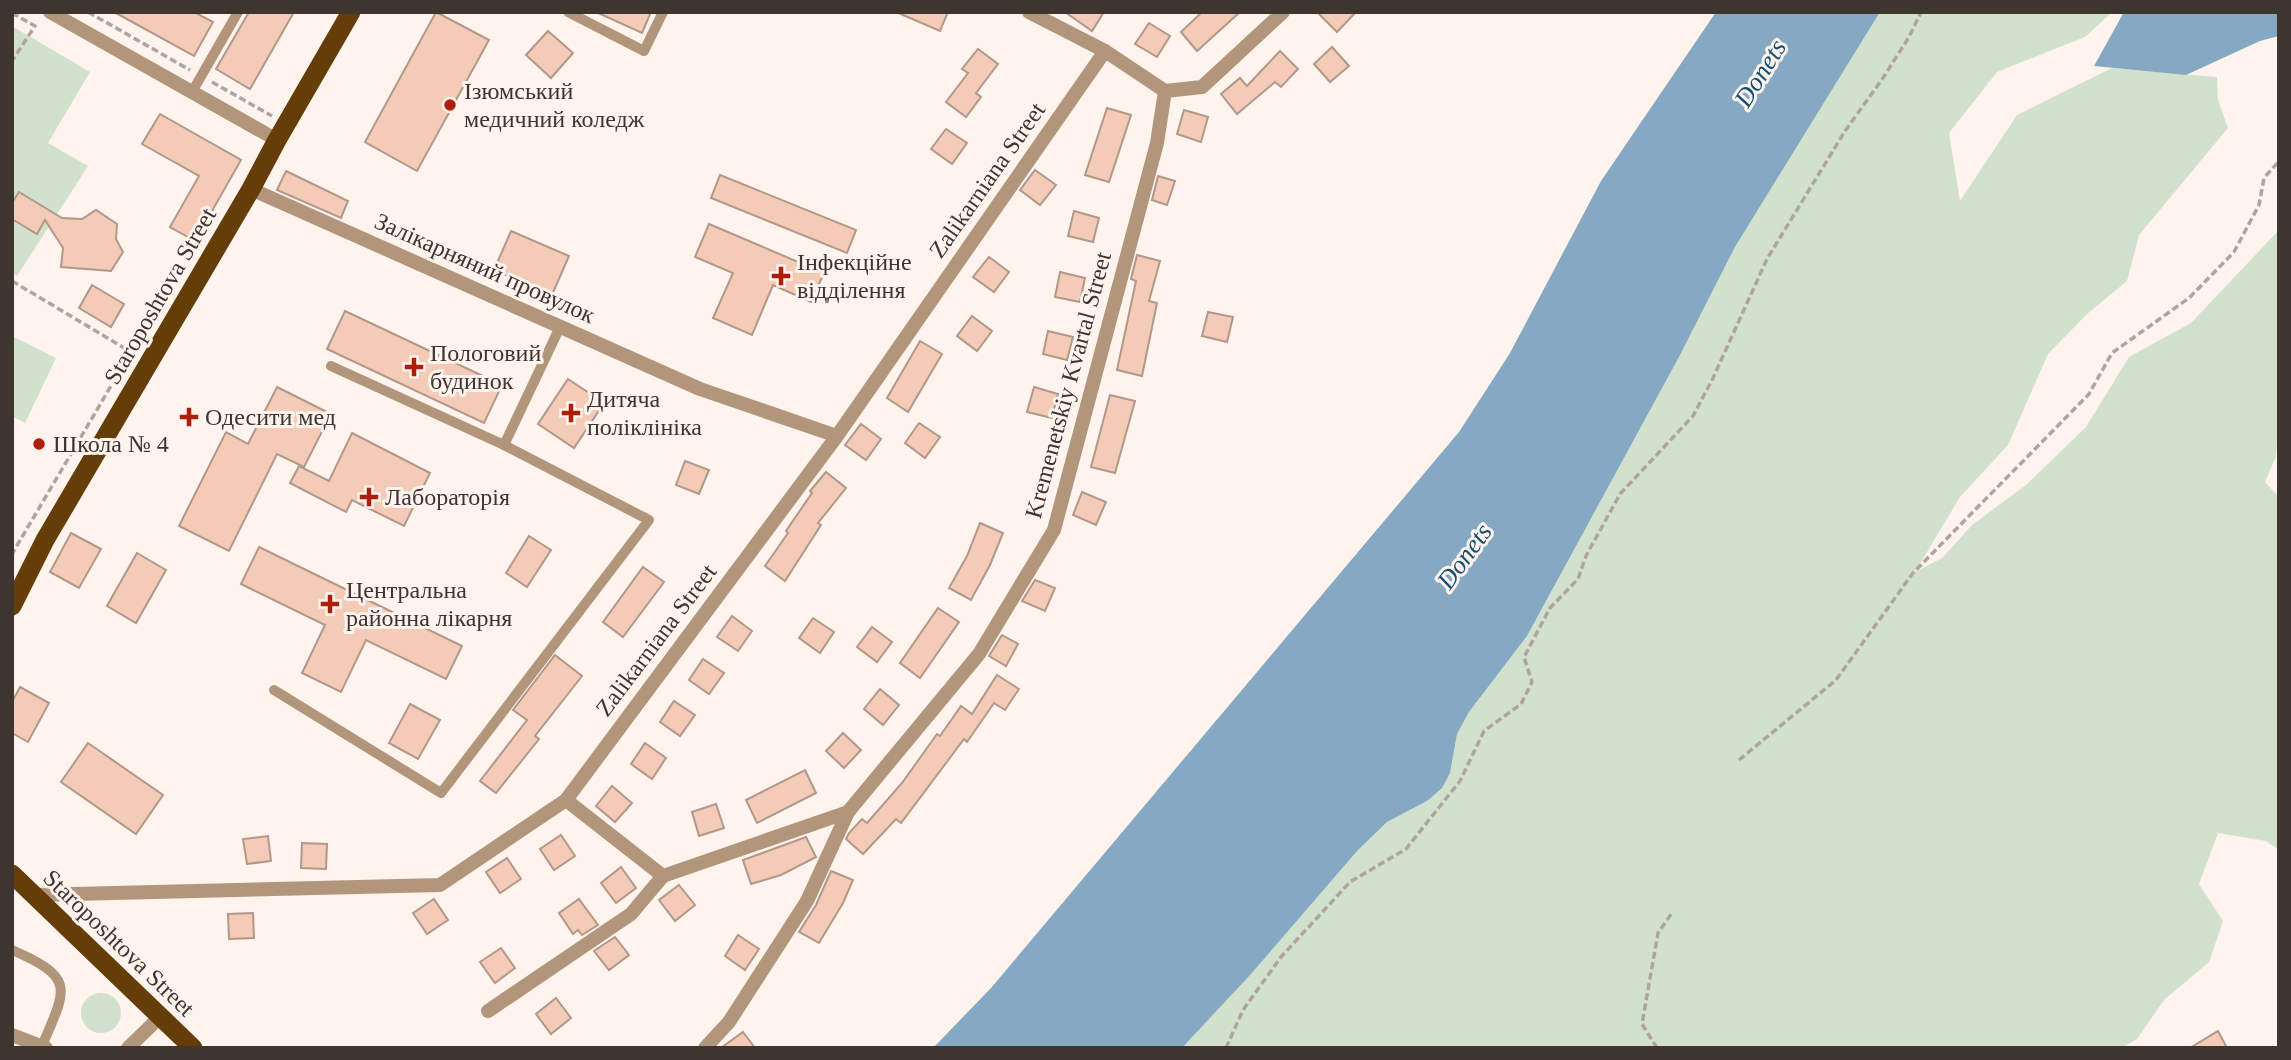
<svg xmlns="http://www.w3.org/2000/svg" width="2291" height="1060" viewBox="0 0 2291 1060" font-family="'Times New Roman',serif">
  <rect width="100%" height="100%" fill="#fef3ed"/>
  <g fill="#d2e1cc">
    <path d="M1880,12H2112L2085,37L1997,72L1949,133L1960,201L2017,115L2112,68L2217,77L2218,100L2228,128L2139,235L2127,281L2087,314L2048,354L2008,445L1960,497L1915,572L1942,558L1972,525L2026,485L2086,427L2129,357L2191,323L2279,230V421L2276,456L2265,482L2276,494L2279,493V850L2266,841L2218,833L2199,884L2223,921L2209,962L2164,1000L2137,1039L2122,1048H1182L1251,974L1358,850L1387,822L1427,801L1450,773L1457,734L1469,712L1527,636L1679,357L1735,247Z"/>
    <path d="M12,26L90,72L48,143L88,166L17,276L12,273Z"/>
    <path d="M12,336L56,358L25,423L12,416Z"/>
    <circle cx="101" cy="1013" r="20"/>
  </g>
  <g fill="#86a9c3">
    <path d="M1716,12H1880L1735,247L1679,357L1527,636L1469,712L1457,734L1450,773L1442,788L1427,801L1387,822L1358,850L1251,974L1182,1048H933L991,988L1459,432L1510,353L1601,181Z"/>
    <path d="M2124,12H2279V36L2260,41L2186,75L2094,66Z"/>
  </g>
  <g fill="#f3cbb6" stroke="#b1988b" stroke-width="2">
    <path d="M114,12H194L213,22L194,56Z"/>
    <path d="M249,12H294L250,89L216,69Z"/>
    <path d="M436,12L489,40L417,171L365,142Z"/>
    <path d="M596,12H651L642,33Z"/>
    <path d="M896,12H948L940,31Z"/>
    <path d="M1065,12H1104L1092,31Z"/>
    <path d="M1202,12H1240L1197,51L1181,32Z"/>
    <path d="M1317,12H1356L1337,32Z"/>
    <path d="M1149,23L1170,36L1157,57L1135,44Z"/>
    <path d="M548,31L573,53L551,78L526,55Z"/>
    <path d="M1332,47L1349,66L1330,82L1314,64Z"/>
    <path d="M978,49L998,64L976,93L981,97L966,117L946,102L968,73L962,69Z"/>
    <path d="M1280,51L1298,69L1281,87L1275,82L1237,114L1221,94L1240,78L1247,86Z"/>
    <path d="M1107,108L1131,115L1109,182L1085,175Z"/>
    <path d="M1184,110L1208,117L1201,142L1177,134Z"/>
    <path d="M160,114L241,160L195,241L170,227L199,176L142,144Z"/>
    <path d="M946,129L967,143L952,164L931,149Z"/>
    <path d="M1035,170L1056,185L1040,205L1020,190Z"/>
    <path d="M286,171L348,201L341,218L277,190Z"/>
    <path d="M720,175L856,230L847,253L711,198Z"/>
    <path d="M1158,176L1175,181L1167,205L1152,200Z"/>
    <path d="M19,192L62,218L82,219L96,210L117,224L116,239L123,252L111,271L61,267L63,248L45,220L37,234L12,219V203Z"/>
    <path d="M1074,211L1099,218L1093,242L1068,236Z"/>
    <path d="M709,224L824,273L811,302L773,285L752,335L713,318L733,273L695,257Z"/>
    <path d="M511,231L569,256L552,295L494,270Z"/>
    <path d="M1137,255L1160,261L1149,301L1157,303L1142,376L1117,370L1136,281L1131,279Z"/>
    <path d="M989,257L1009,272L994,292L973,277Z"/>
    <path d="M1060,272L1085,278L1080,302L1055,297Z"/>
    <path d="M92,285L124,304L111,327L79,308Z"/>
    <path d="M345,311L502,385L484,423L327,349Z"/>
    <path d="M1208,312L1233,317L1227,342L1202,336Z"/>
    <path d="M972,316L992,331L977,351L957,336Z"/>
    <path d="M1048,331L1073,337L1067,360L1043,354Z"/>
    <path d="M920,341L942,354L908,412L887,398Z"/>
    <path d="M568,379L604,403L574,448L538,424Z"/>
    <path d="M277,387L331,414L304,467L277,454L229,551L179,526L226,432L248,444Z"/>
    <path d="M1034,387L1058,394L1052,418L1027,412Z"/>
    <path d="M1110,395L1135,401L1115,473L1091,467Z"/>
    <path d="M919,423L940,437L925,458L905,443Z"/>
    <path d="M861,424L881,439L866,460L845,445Z"/>
    <path d="M352,433L430,473L404,526L352,500L346,512L290,483L299,466L329,481Z"/>
    <path d="M685,461L709,470L699,494L676,485Z"/>
    <path d="M826,472L846,488L818,523L821,525L785,581L765,566L788,533L786,531L812,493L810,491Z"/>
    <path d="M1082,492L1106,502L1096,525L1073,515Z"/>
    <path d="M980,523L1003,533L990,565L971,600L949,588L967,556Z"/>
    <path d="M71,533L101,549L79,588L50,572Z"/>
    <path d="M529,536L551,550L527,587L506,573Z"/>
    <path d="M259,547L462,646L446,679L366,640L341,692L302,673L325,625L241,584Z"/>
    <path d="M137,553L166,570L136,623L107,606Z"/>
    <path d="M643,567L664,582L623,637L603,622Z"/>
    <path d="M1035,580L1055,588L1045,611L1022,601Z"/>
    <path d="M938,608L959,622L920,678L900,663Z"/>
    <path d="M732,616L752,631L738,651L717,637Z"/>
    <path d="M813,618L834,632L820,653L799,638Z"/>
    <path d="M872,627L892,642L877,662L857,647Z"/>
    <path d="M1002,635L1018,644L1006,666L989,656Z"/>
    <path d="M555,655L582,676L535,736L539,739L496,793L480,781L527,720L513,710Z"/>
    <path d="M703,659L724,673L709,694L689,680Z"/>
    <path d="M997,675L1019,689L1005,710L994,703L967,742L964,739L901,823L896,819L863,854L846,839L849,833L862,819L867,823L902,783L937,734L940,736L961,706L972,714Z"/>
    <path d="M20,687L49,703L28,742L12,733V702Z"/>
    <path d="M880,689L899,705L883,725L864,709Z"/>
    <path d="M674,701L695,715L680,736L660,722Z"/>
    <path d="M410,704L440,720L418,759L389,743Z"/>
    <path d="M843,733L861,750L844,768L826,751Z"/>
    <path d="M88,743L163,795L136,834L61,782Z"/>
    <path d="M645,743L666,758L652,779L631,764Z"/>
    <path d="M805,770L816,793L757,823L746,800Z"/>
    <path d="M612,786L632,803L615,822L596,806Z"/>
    <path d="M716,804L724,828L699,836L692,812Z"/>
    <path d="M561,835L575,856L554,870L540,849Z"/>
    <path d="M268,836L271,861L247,864L243,839Z"/>
    <path d="M806,837L816,857L781,875L751,884L743,860Z"/>
    <path d="M302,843L327,844L326,869L301,868Z"/>
    <path d="M507,858L521,879L500,893L486,872Z"/>
    <path d="M621,867L636,888L616,903L601,883Z"/>
    <path d="M831,871L853,880L843,903L819,943L799,932L816,905Z"/>
    <path d="M679,885L695,905L675,921L659,900Z"/>
    <path d="M434,899L448,920L427,934L413,913Z"/>
    <path d="M579,899L598,925L582,935L578,930L573,934L559,913Z"/>
    <path d="M253,913L254,938L229,939L228,914Z"/>
    <path d="M738,935L759,949L745,970L725,956Z"/>
    <path d="M615,937L629,955L609,970L594,951Z"/>
    <path d="M501,948L515,968L495,983L480,962Z"/>
    <path d="M556,998L571,1018L551,1034L536,1014Z"/>
    <path d="M2218,1031L2227,1048H2190Z"/>
    <path d="M743,1032L755,1048H721Z"/>
  </g>
  <g fill="none" stroke-linecap="round" stroke-linejoin="round">
    <g stroke="#afa49e" stroke-width="3.5" stroke-dasharray="7 3.5" stroke-linecap="butt">
      <path d="M88,12L190,70"/>
      <path d="M12,13L35,26L12,61"/>
      <path d="M212,82L272,116"/>
      <path d="M12,281L131,352L12,554"/>
      <path d="M1739,760L1836,680L1913,573L2089,394L2112,353L2189,298L2234,252L2259,205L2264,178L2279,161"/>
      <path d="M1226,1048L1243,1010L1281,957L1350,882L1406,849L1460,781L1484,731L1521,704L1532,682L1524,657L1550,608L1578,579L1586,556L1620,494L1693,416L1713,378L1767,259L1845,131L1883,78L1909,37L1921,12"/>
      <path d="M1657,1048L1642,1024L1658,933L1672,913"/>
    </g>
    <g stroke="#b2967b" stroke-width="10">
      <path d="M568,12L644,51L663,12"/>
      <path d="M192,92L238,12"/>
      <path d="M331,366L504,445L560,327"/>
      <path d="M274,690L441,793L649,520L504,445"/>
      <path d="M12,950C77,978 66,989 42,1046"/>
    </g>
    <g stroke="#b2967b" stroke-width="14">
      <path d="M1029,12L1105,51L1165,91L1202,87L1283,12"/>
      <path d="M251,189L700,389L837,436"/>
      <path d="M566,800L663,876L848,812L979,654L1054,530L1157,143L1165,91"/>
      <path d="M33,895L440,885L566,800L837,436L1105,51"/>
      <path d="M488,1011L631,914L663,876"/>
      <path d="M12,1035L46,1048"/>
      <path d="M128,1048L161,1016"/>
      <path d="M705,1048L729,1022L807,901L848,812"/>
    </g>
    <path stroke="#b2967b" stroke-width="14" d="M50,12L277,140"/>
    <g stroke="#643d08" stroke-width="19">
      <path d="M12,606L45,540L251,189L277,140L351,12"/>
      <path d="M12,874L193,1048"/>
    </g>
  </g>
  <g fill="#ae1f0b" stroke="#fef3ed" stroke-width="2.5">
    <circle cx="450" cy="105" r="7"/>
    <path d="M777.5 265.5h7v7h7v7h-7v7h-7v-7h-7v-7h7z"/>
    <path d="M410.5 356.5h7v7h7v7h-7v7h-7v-7h-7v-7h7z"/>
    <path d="M567.5 402.5h7v7h7v7h-7v7h-7v-7h-7v-7h7z"/>
    <path d="M185.5 406.5h7v7h7v7h-7v7h-7v-7h-7v-7h7z"/>
    <circle cx="39" cy="444" r="7"/>
    <path d="M365.5 486.5h7v7h7v7h-7v7h-7v-7h-7v-7h7z"/>
    <path d="M326.5 593.5h7v7h7v7h-7v7h-7v-7h-7v-7h7z"/>
  </g>
  <g text-anchor="middle" stroke-width="6" stroke-linejoin="round" paint-order="stroke">
    <g font-size="24" fill="#3f352f" stroke="#fef3ed" text-anchor="start">
      <text x="464" y="99">Ізюмський<tspan x="464" dy="28">медичний коледж</tspan></text>
      <text x="797" y="270">Інфекційне<tspan x="797" dy="28">відділення</tspan></text>
      <text x="430" y="361">Пологовий<tspan x="430" dy="28">будинок</tspan></text>
      <text x="587" y="407">Дитяча<tspan x="587" dy="28">поліклініка</tspan></text>
      <text x="205" y="425">Одесити мед</text>
      <text x="53" y="452">Школа № 4</text>
      <text x="385" y="505">Лабораторія</text>
      <text x="346" y="598">Центральна<tspan x="346" dy="28">районна лікарня</tspan></text>
    </g>
    <g font-size="24" fill="#3f352f" stroke="#fef3ed">
      <text transform="translate(987 180) rotate(-55)" y="8">Zalikarniana Street</text>
      <text transform="translate(485 268) rotate(24)" y="8">Залікарняний провулок</text>
      <text transform="translate(160 296) rotate(-60)" y="8">Staroposhtova Street</text>
      <text transform="translate(1068 385) rotate(-75)" y="8">Kremenetskiy Kvartal Street</text>
      <text transform="translate(656 640) rotate(-53)" y="8">Zalikarniana Street</text>
      <text transform="translate(119 943) rotate(44)" y="8">Staroposhtova Street</text>
    </g>
    <g font-size="26" font-style="italic" fill="#144f73" stroke="#fef3ed">
      <text transform="translate(1760 73) rotate(-58)" y="9">Donets</text>
      <text transform="translate(1464 556) rotate(-54)" y="9">Donets</text>
    </g>
  </g>
  <rect width="2291" height="1060" fill="none" stroke="#3f352f" stroke-width="28"/>
</svg>
